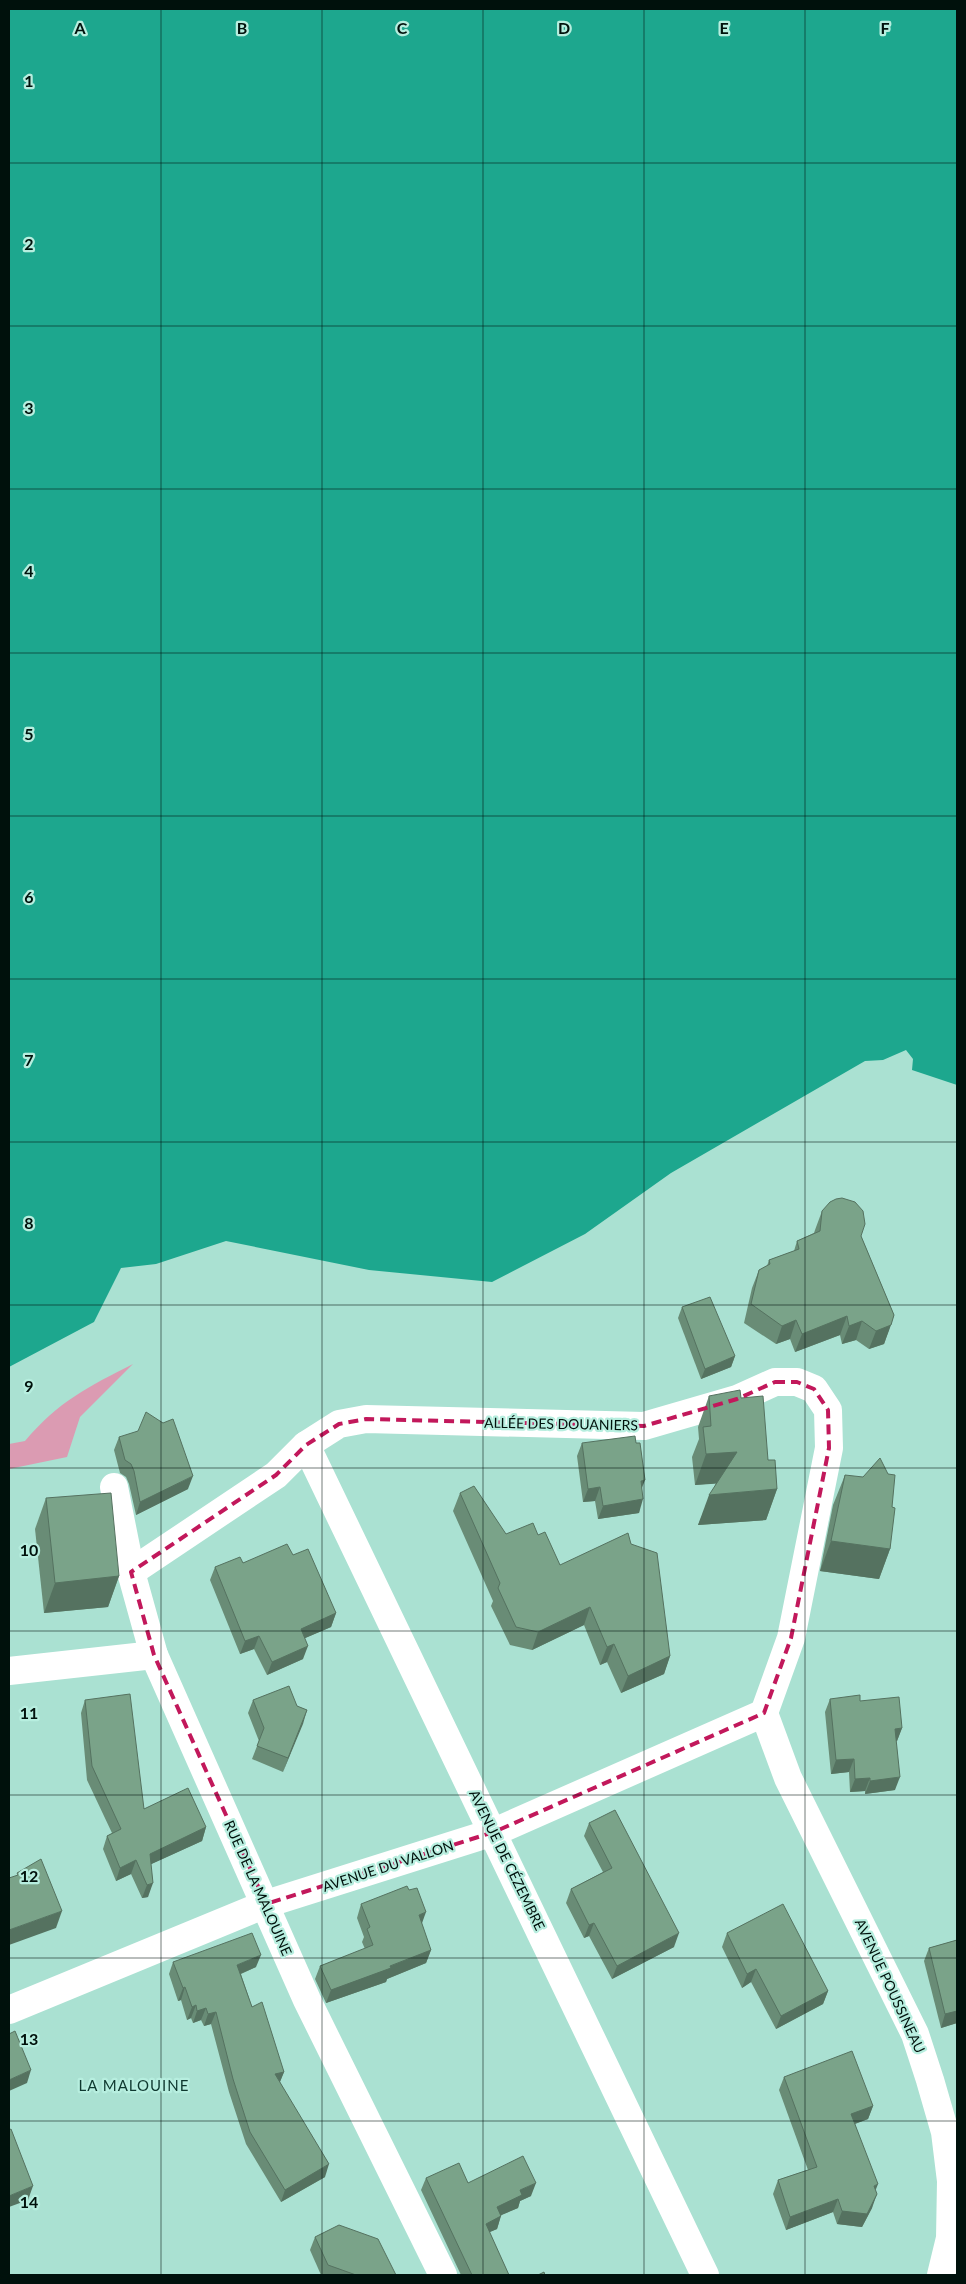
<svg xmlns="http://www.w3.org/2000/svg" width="966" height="2284" viewBox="0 0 966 2284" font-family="Lato,sans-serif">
  <rect width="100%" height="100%" fill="#aae1d2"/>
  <path fill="#db9bb2" d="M133,1364L80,1417L67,1457L9,1469V1444L25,1441C59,1401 88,1387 133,1364Z"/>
  <path fill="#1da78e" d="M9,9H957V1085L912,1070L913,1059L906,1050L883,1060L865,1061L671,1173L585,1234L492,1282L369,1270L226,1241L156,1264L121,1268L94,1322L9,1367Z"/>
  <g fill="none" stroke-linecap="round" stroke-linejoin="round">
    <g stroke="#fff" stroke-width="28">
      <path d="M306,1445L705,2275"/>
      <path d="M114,1487L131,1572L154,1655L307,2000L443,2275"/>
      <path d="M131,1572L276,1475L306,1445L339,1424L366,1419L644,1426L737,1399L775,1382H797L814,1389L828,1410L829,1448L791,1638L764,1713"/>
      <path d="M9,1671L154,1655"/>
      <path d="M764,1713L788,1778L915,2034L930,2080L945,2132L951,2181L950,2238L941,2275"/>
      <path d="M9,2010L266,1904L494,1832L764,1713"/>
    </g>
  </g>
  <g fill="#698c76">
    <path d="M822,1211L861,1236L894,1315L884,1344L869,1349L856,1340L842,1344L840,1335L795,1352L790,1339L776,1344L744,1323L752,1288L759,1270L767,1266L769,1260L794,1251L797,1241L814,1233L815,1230Z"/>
    <path d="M682,1307L735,1356L731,1367L701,1379L678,1318Z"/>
    <path d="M709,1396L741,1398L768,1460L777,1489L766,1520L698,1525L716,1483L695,1485L692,1457L699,1439L698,1427Z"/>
    <path d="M119,1437L188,1489L136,1515L129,1484L126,1477L120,1473L114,1450Z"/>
    <path d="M582,1443L642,1488L639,1513L598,1519L595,1501L583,1502L577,1456Z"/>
    <path d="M845,1475L892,1507L890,1549L879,1579L820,1571L833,1505Z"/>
    <path d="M460,1493L506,1534L538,1535L560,1565L670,1656L664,1674L621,1693L607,1662L600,1665L584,1625L532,1650L510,1645L491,1606L493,1601L453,1511Z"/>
    <path d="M46,1498L119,1576L108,1607L44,1613L35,1529Z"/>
    <path d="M293,1555L336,1613L331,1627L305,1638L303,1659L267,1675L254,1649L240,1654L210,1580L215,1567Z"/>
    <path d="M830,1699L860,1701L902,1728L897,1741H896L895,1790L865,1794V1791L850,1792L849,1772L831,1774L825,1712Z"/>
    <path d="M85,1700L144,1809L206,1827L202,1841L151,1864L148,1897L142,1898L131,1874L116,1881L103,1849L107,1836L112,1833L87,1780L81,1713Z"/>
    <path d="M253,1700L297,1706L307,1710L283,1772L252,1759L259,1741L248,1713Z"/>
    <path d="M589,1823L674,1947L612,1979L589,1936L584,1938L566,1903L571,1889L603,1872L584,1836Z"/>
    <path d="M361,1904L431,1950L426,1963L387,1979L386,1982L326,2003L315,1979L320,1966L365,1949L362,1942L364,1937L357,1918Z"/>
    <path d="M727,1933L828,1991L823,2004L776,2029L751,1982L742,1988L722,1947Z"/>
    <path d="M957,1940V2023L941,2028L924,1961L929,1948Z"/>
    <path d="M173,1962L256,1967L241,1974L252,2007L284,2072L280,2082L325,2177L281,2202L246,2144L229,2092L211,2024L204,2026L201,2020L193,2023L191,2018L187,2020L181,2000L178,2001L169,1974Z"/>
    <path d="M784,2077L873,2106L868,2119L855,2124L875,2190L872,2208L862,2227L837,2224L833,2212L786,2230L773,2194L778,2180L808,2170L779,2090Z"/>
    <path d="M426,2178L468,2183L531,2196L520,2201L518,2208L501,2215L497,2229L489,2232L509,2275H461L421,2190Z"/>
    <path d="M315,2237L396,2275H321L310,2250Z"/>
  </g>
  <g fill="#557260">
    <path d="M847,1316L840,1335L795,1352L802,1334Z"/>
    <path d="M796,1320L790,1339L776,1344L782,1326Z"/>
    <path d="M862,1321L856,1340L842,1344L849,1326Z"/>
    <path d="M891,1325L884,1344L869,1349L876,1331Z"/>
    <path d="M735,1356L731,1367L701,1379L705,1369Z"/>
    <path d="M737,1452L726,1483L695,1485L706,1454Z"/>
    <path d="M193,1476L188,1489L136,1515L140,1502Z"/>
    <path d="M645,1480L640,1493L641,1481Z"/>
    <path d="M600,1487L595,1501L583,1502L588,1489Z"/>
    <path d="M777,1489L766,1520L698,1525L709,1495Z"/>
    <path d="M643,1499L639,1513L598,1519L603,1506Z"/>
    <path d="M831,1541L890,1549L879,1579L820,1571Z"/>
    <path d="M119,1576L108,1607L44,1613L55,1583Z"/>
    <path d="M590,1607L584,1625L532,1650L538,1632Z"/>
    <path d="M336,1613L331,1627L296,1642L301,1629Z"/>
    <path d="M259,1636L254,1649L240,1654L245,1641Z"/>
    <path d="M614,1644L607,1662L600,1665L607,1647Z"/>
    <path d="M308,1646L303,1659L267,1675L272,1662Z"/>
    <path d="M670,1656L664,1674L621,1693L628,1676Z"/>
    <path d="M307,1710L303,1724L283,1772L288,1758Z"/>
    <path d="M902,1728L897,1741L890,1742L895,1729Z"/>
    <path d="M854,1759L849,1772L831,1774L836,1760Z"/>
    <path d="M900,1777L895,1790L865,1794L870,1781Z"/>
    <path d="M870,1778L865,1791L850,1792L855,1779Z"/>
    <path d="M206,1827L202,1841L145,1867L150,1854Z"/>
    <path d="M136,1860L131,1874L116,1881L120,1868Z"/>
    <path d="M153,1883L148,1897L142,1898L147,1885Z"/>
    <path d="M62,1911L56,1928L9,1945V1930Z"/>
    <path d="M426,1912L421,1926L419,1915Z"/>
    <path d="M594,1923L589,1936L584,1938L589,1925Z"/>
    <path d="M679,1933L674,1947L612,1979L617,1966Z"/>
    <path d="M431,1950L426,1963L387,1979L386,1982L326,2003L331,1990Z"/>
    <path d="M261,1955L256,1967L233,1977L237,1965Z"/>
    <path d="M756,1969L751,1982L742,1988L747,1974Z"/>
    <path d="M185,1987L181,2000L178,2001L183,1988Z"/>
    <path d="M828,1991L823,2004L776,2029L781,2016Z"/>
    <path d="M196,2005L191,2018L187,2020L192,2007Z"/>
    <path d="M206,2008L201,2020L193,2023L197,2011Z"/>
    <path d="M957,2011V2023L941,2028L945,2014Z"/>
    <path d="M216,2012L211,2024L204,2026L208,2014Z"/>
    <path d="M31,2070L27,2083L9,2091V2080Z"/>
    <path d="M284,2072L279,2084L275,2074Z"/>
    <path d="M873,2106L868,2119L846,2127L851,2114Z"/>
    <path d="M329,2164L325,2177L281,2202L285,2190Z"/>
    <path d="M536,2183L531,2196L520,2201L518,2208L492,2219L497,2207L520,2190Z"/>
    <path d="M878,2184L873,2197L874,2186Z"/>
    <path d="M33,2186L28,2200L9,2207V2196Z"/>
    <path d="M877,2194L872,2208L862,2227L837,2224L842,2211Z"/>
    <path d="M838,2199L833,2212L786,2230L790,2217Z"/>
    <path d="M501,2216L497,2229L481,2236L486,2224Z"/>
  </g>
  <g fill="#7aa389" stroke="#557260">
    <path d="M842,1198L855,1202L863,1211L865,1224L861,1236L894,1315L891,1325L876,1331L862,1321L849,1326L847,1316L802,1334L796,1320L782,1326L751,1304L759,1270L770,1264L769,1260L799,1249L797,1241L820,1231L822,1211L830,1202L836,1199Z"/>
    <path d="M710,1297L735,1356L705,1369L682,1307Z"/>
    <path d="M740,1390L741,1398L763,1396L768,1460H775L777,1489L709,1495L737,1452L706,1454L703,1427L711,1426L709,1396Z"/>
    <path d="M146,1412L163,1423L173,1419L193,1476L140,1502L134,1471L131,1464L125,1460L119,1437L138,1431Z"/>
    <path d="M635,1436L636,1443H640L645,1480L641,1481L643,1499L603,1506L600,1487L588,1489L582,1443Z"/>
    <path d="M880,1458L888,1474L895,1475L892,1507L895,1508L890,1549L831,1541L845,1475L863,1477Z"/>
    <path d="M474,1486L506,1534L533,1523L538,1535L545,1532L560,1565L628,1533L631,1544L657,1553L670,1656L628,1676L614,1644L607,1647L590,1607L538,1632L516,1627L498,1588L500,1583L460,1493Z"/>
    <path d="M111,1493L119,1576L55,1583L46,1498Z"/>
    <path d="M287,1544L293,1555L308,1549L336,1613L301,1629L308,1646L272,1662L259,1636L245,1641L215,1567L240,1557L243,1563Z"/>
    <path d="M289,1686L297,1706L307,1710L288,1758L257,1746L264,1728L253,1700Z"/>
    <path d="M130,1694L144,1809L188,1788L206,1827L150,1854L153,1883L147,1885L136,1860L120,1868L107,1836L121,1829L92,1766L85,1700Z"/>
    <path d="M860,1695V1701L899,1697L902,1728L895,1729L900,1777L870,1781V1778L855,1779L854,1759L836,1760L830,1699Z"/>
    <path d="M615,1810L679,1933L617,1966L594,1923L589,1925L571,1889L612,1868L589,1823Z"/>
    <path d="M41,1859L62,1911L9,1930V1878L18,1875L17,1873Z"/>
    <path d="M407,1886L409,1890L417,1888L426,1912L419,1915L431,1950L390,1966L391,1968L331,1990L320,1966L373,1945L367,1929L370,1927L361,1904Z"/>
    <path d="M783,1904L828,1991L781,2016L756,1969L747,1974L727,1933Z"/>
    <path d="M252,1933L261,1955L237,1965L252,2007L262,2002L284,2072L275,2074L329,2164L285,2190L250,2132L233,2079L216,2012L208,2014L206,2008L197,2011L196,2005L192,2007L185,1987L183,1988L173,1962Z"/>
    <path d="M957,1940V2011L945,2014L929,1948Z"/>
    <path d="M15,2031L31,2070L9,2080V2034Z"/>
    <path d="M852,2051L873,2106L851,2114L878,2184L874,2186L877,2194L867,2214L842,2211L838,2199L790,2217L778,2180L817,2167L784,2077Z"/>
    <path d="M11,2129L33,2186L9,2196V2130Z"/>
    <path d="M523,2156L536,2183L520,2190L522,2195L497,2207L501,2216L486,2224L509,2275H472L426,2178L459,2163L468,2183Z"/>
    <path d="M339,2225L378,2239L396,2275H356L328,2265L315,2237Z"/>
    <path d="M544,2272L545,2275H538Z"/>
  </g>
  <path fill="none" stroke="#c2185b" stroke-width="4" stroke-dasharray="10 6" stroke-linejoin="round" d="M775,1382H797L814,1389L828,1410L829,1448L791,1638L764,1713L494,1832L266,1904L154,1655L131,1572L276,1475L306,1445L339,1424L366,1419L644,1426L737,1399Z"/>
  <path fill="none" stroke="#00110c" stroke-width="1" stroke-opacity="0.55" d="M161,9V2275M322,9V2275M483,9V2275M644,9V2275M805,9V2275M9,163H957M9,326H957M9,489H957M9,653H957M9,816H957M9,979H957M9,1142H957M9,1305H957M9,1468H957M9,1631H957M9,1795H957M9,1958H957M9,2121H957"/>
  <g text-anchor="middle" stroke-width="4.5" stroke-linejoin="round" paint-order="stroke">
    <g font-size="14" fill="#00110c" stroke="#b7eedf">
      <text transform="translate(561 1424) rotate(1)" y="5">ALLÉE DES DOUANIERS</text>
      <text transform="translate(507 1860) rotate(64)" y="5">AVENUE DE CÉZEMBRE</text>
      <text transform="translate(388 1866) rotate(-18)" y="5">AVENUE DU VALLON</text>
      <text transform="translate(258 1888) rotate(66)" y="5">RUE DE LA MALOUINE</text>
      <text transform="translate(890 1986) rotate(65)" y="5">AVENUE POUSSINEAU</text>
    </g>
    <g font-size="15" letter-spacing="1" fill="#0e372e" stroke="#b7eedf">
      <text x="134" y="2091">LA MALOUINE</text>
    </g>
  </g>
  <g font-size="16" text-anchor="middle" font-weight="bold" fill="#00110c" stroke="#b7eedf" stroke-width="4.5" stroke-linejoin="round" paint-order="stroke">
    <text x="80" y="34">A</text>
    <text x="242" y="34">B</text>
    <text x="402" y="34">C</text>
    <text x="564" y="34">D</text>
    <text x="724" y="34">E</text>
    <text x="885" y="34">F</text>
    <text x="29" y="87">1</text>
    <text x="29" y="250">2</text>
    <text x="29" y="414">3</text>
    <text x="29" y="577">4</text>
    <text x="29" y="740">5</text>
    <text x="29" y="903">6</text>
    <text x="29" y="1066">7</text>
    <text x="29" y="1229">8</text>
    <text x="29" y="1392">9</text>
    <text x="29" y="1556">10</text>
    <text x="29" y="1719">11</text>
    <text x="29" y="1882">12</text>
    <text x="29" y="2045">13</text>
    <text x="29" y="2208">14</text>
  </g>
  <rect width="966" height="2284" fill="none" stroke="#00110c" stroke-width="20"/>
</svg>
